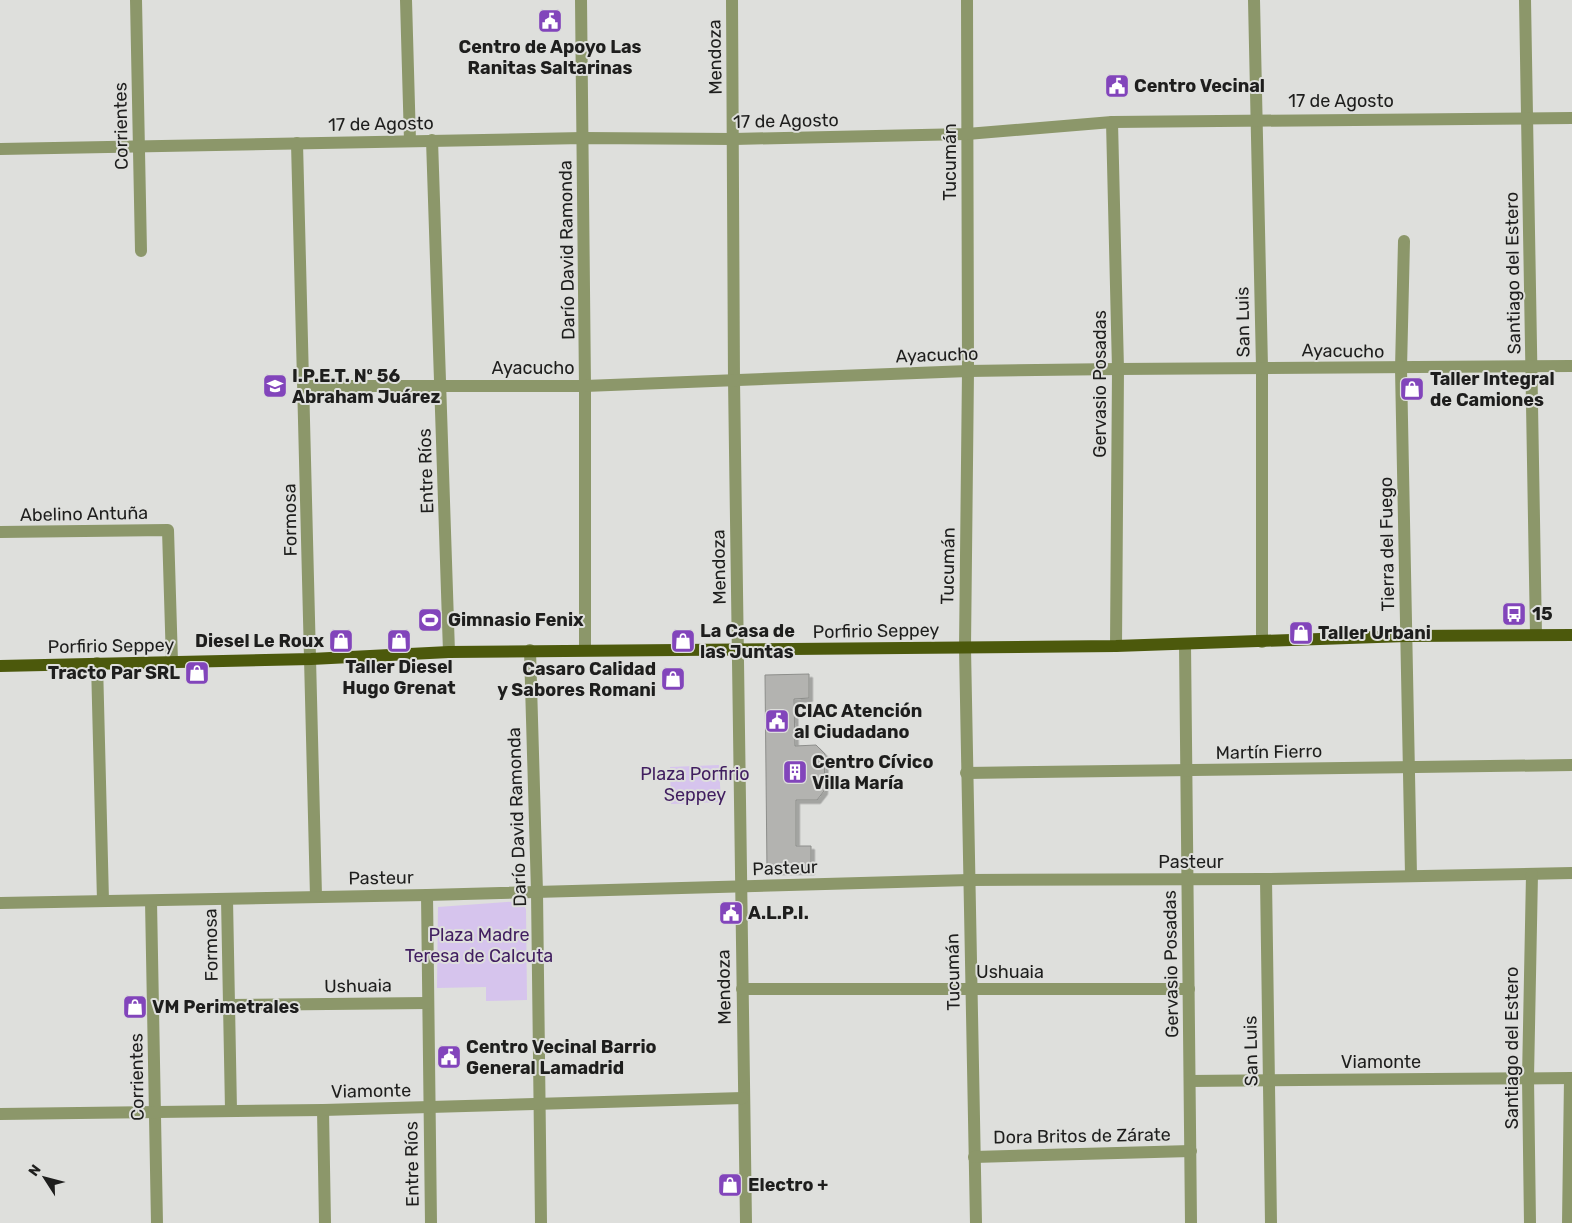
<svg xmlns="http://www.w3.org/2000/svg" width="1572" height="1223" viewBox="0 0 1572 1223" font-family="Rubik,sans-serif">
  <defs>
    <filter id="shadow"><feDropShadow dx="3.5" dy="3.5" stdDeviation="0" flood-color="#0004"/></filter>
  </defs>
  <rect width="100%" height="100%" fill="#dedfdc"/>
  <g fill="#d6c4ed">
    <path d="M719,765L721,802L671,804L670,767Z"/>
    <path d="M520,901L526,909L527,1000L486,1001V987L437,988L438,907Z"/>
  </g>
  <path fill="#b3b3b0" stroke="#8d8e8b" filter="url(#shadow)" d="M809,674V698L794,699L795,746L816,745L825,754L824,791L817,800H796V846H811V871H767L765,675Z"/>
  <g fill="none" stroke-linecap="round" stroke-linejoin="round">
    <g stroke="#8c976a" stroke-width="12">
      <path d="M136,0L141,251"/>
      <path d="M406,0L410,141"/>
      <path d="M581,0L585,386V649"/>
      <path d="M732,0L734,380L746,1223"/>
      <path d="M967,0L968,371L965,648L976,1223"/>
      <path d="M1254,0L1262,367V642"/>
      <path d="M1525,0L1536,635"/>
      <path d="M1112,122L1118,369L1116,646"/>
      <path d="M432,140L449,652"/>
      <path d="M297,143L316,896"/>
      <path d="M0,149L583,138L734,139L967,134L1112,122L1572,118"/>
      <path d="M1404,241L1401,369L1411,875"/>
      <path d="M304,386H585L968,371L1118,369L1572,366"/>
      <path d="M0,532L168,530L172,662"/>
      <path d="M1185,644L1191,1223"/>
      <path d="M530,650L537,892L541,1223"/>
      <path d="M97,663L103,901"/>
      <path d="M966,773L1572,765"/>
      <path d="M1266,879L1271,1223"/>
      <path d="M427,895L431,1223"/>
      <path d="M227,899L231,1110"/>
      <path d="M151,901L157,1223"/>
      <path d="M0,903L427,895L969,880L1266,879L1572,873"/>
      <path d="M742,989H1189"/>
      <path d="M229,1005L427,1003"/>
      <path d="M1190,1081L1572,1078"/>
      <path d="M323,1110L325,1223"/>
      <path d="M0,1114L323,1110L743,1098"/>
      <path d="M974,1157L1191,1151"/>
      <path d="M1530,1223L1528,1078L1532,874"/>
      <path d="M1568,1223L1570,1078"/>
    </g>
    <path stroke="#4c590c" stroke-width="12" d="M0,666L311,659L449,652L1116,646L1406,636L1572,635"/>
  </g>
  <defs>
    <symbol id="civic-square" viewBox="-11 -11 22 22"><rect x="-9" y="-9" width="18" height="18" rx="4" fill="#8245bb" stroke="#dedfdc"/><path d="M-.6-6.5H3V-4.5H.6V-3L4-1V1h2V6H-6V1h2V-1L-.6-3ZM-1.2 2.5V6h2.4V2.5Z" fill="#fff"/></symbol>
    <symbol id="school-square" viewBox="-11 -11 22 22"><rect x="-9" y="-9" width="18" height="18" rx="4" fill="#8245bb" stroke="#dedfdc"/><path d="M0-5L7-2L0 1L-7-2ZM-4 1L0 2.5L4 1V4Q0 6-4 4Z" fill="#fff"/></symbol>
    <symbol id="shop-square" viewBox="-11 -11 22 22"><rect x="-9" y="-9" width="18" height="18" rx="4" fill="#8245bb" stroke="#dedfdc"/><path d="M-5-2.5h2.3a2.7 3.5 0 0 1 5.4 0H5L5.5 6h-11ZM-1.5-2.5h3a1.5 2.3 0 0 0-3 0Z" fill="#fff"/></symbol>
    <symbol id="bus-square" viewBox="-11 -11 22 22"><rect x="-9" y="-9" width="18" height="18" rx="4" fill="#8245bb" stroke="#dedfdc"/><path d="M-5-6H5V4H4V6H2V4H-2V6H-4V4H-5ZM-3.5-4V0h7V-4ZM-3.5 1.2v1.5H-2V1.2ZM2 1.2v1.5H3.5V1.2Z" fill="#fff"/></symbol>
    <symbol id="stadium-square" viewBox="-11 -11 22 22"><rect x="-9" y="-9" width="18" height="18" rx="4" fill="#8245bb" stroke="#dedfdc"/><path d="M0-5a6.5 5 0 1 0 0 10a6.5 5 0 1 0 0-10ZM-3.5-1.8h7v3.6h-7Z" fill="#fff"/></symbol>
    <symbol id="building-square" viewBox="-11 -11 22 22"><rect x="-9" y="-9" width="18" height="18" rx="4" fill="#8245bb" stroke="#dedfdc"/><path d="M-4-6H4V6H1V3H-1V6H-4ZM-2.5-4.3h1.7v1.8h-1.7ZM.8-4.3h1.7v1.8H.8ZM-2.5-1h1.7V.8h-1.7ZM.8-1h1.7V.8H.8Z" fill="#fff"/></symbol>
  </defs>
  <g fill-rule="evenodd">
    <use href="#civic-square" x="536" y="7" width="28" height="28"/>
    <use href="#civic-square" x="1103" y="72" width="28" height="28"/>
    <use href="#school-square" x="261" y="372" width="28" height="28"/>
    <use href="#shop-square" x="1398" y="375" width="28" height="28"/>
    <use href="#bus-square" x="1500" y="600" width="28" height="28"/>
    <use href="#stadium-square" x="416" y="606" width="28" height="28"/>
    <use href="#shop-square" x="1287" y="619" width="28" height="28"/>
    <use href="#shop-square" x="327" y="627" width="28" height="28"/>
    <use href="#shop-square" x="385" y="627" width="28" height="28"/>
    <use href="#shop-square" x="669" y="627" width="28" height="28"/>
    <use href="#shop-square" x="183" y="659" width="28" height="28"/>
    <use href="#shop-square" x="659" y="665" width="28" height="28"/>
    <use href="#civic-square" x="763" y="707" width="28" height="28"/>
    <use href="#building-square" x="781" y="758" width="28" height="28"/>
    <use href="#civic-square" x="717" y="899" width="28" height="28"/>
    <use href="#shop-square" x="121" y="993" width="28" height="28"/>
    <use href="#civic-square" x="435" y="1043" width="28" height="28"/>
    <use href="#shop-square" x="716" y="1171" width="28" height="28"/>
  </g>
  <g text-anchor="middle" stroke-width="4" stroke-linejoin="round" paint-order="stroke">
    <g font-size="18" font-weight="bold" fill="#1e1e1d" stroke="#dedfdc" text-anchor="start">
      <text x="550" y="53" text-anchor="middle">Centro de Apoyo Las<tspan x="550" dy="21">Ranitas Saltarinas</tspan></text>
      <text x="1134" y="92">Centro Vecinal</text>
      <text x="292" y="382">I.P.E.T. Nº 56<tspan x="292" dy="21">Abraham Juárez</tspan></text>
      <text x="1430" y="385">Taller Integral<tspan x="1430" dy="21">de Camiones</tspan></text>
      <text x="1532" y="620">15</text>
      <text x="448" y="626">Gimnasio Fenix</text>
      <text x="700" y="637">La Casa de<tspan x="700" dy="21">las Juntas</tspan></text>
      <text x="1318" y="639">Taller Urbani</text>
      <text x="324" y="647" text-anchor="end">Diesel Le Roux</text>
      <text x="399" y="673" text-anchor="middle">Taller Diesel<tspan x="399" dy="21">Hugo Grenat</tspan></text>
      <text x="656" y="675" text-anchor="end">Casaro Calidad<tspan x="656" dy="21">y Sabores Romani</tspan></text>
      <text x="180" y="679" text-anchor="end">Tracto Par SRL</text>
      <text x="794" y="717">CIAC Atención<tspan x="794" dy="21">al Ciudadano</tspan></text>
      <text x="812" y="768">Centro Cívico<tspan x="812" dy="21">Villa María</tspan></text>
      <text x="748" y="919">A.L.P.I.</text>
      <text x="152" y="1013">VM Perimetrales</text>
      <text x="466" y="1053">Centro Vecinal Barrio<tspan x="466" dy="21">General Lamadrid</tspan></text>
      <text x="748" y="1191">Electro +</text>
    </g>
    <g font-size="18" fill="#1e1e1d" stroke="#dedfdc">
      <text transform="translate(715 57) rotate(-91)" y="6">Mendoza</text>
      <text x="1341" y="107">17 de Agosto</text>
      <text transform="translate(786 121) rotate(-1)" y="6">17 de Agosto</text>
      <text transform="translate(381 124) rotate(-1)" y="6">17 de Agosto</text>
      <text transform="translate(121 126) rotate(-91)" y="6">Corrientes</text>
      <text transform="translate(950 162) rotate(-90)" y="6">Tucumán</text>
      <text transform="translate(567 250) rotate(-91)" y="6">Darío David Ramonda</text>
      <text transform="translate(1513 273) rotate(-91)" y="6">Santiago del Estero</text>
      <text transform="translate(1243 322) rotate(-91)" y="6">San Luis</text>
      <text transform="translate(1343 351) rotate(1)" y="6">Ayacucho</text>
      <text transform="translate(937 355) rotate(-2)" y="6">Ayacucho</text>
      <text x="533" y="374">Ayacucho</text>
      <text transform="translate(1100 384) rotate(-90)" y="6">Gervasio Posadas</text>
      <text transform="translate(426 471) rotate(-92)" y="6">Entre Ríos</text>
      <text transform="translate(84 514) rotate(-1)" y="6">Abelino Antuña</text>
      <text transform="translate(290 520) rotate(-91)" y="6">Formosa</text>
      <text transform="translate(1387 544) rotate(-91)" y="6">Tierra del Fuego</text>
      <text transform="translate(948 566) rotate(-89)" y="6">Tucumán</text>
      <text transform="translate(719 567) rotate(-91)" y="6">Mendoza</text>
      <text transform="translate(876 631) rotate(-1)" y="6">Porfirio Seppey</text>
      <text transform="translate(111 646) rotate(-1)" y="6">Porfirio Seppey</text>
      <text transform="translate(1269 752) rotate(-1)" y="6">Martín Fierro</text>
      <text transform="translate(517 817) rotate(-92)" y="6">Darío David Ramonda</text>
      <text x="1191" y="868">Pasteur</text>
      <text transform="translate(785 868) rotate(-2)" y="6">Pasteur</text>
      <text transform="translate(381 878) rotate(-1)" y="6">Pasteur</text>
      <text transform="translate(211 945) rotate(-91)" y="6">Formosa</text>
      <text transform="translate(1171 964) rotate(-91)" y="6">Gervasio Posadas</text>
      <text transform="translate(953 972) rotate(-91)" y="6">Tucumán</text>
      <text x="1010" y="978">Ushuaia</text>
      <text transform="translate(358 986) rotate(-1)" y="6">Ushuaia</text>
      <text transform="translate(724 987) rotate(-91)" y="6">Mendoza</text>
      <text transform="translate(1512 1048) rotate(-90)" y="6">Santiago del Estero</text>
      <text transform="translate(1251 1051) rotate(-91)" y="6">San Luis</text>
      <text x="1381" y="1068">Viamonte</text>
      <text transform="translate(137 1077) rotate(-91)" y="6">Corrientes</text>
      <text transform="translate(371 1091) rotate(-1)" y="6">Viamonte</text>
      <text transform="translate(1082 1136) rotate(-1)" y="6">Dora Britos de Zárate</text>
      <text transform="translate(412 1164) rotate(-91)" y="6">Entre Ríos</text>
    </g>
    <g font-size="18" fill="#411e60" stroke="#dedfdc">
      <text x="695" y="780">Plaza Porfirio<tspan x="695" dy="21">Seppey</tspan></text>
      <text x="479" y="941">Plaza Madre<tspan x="479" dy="21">Teresa de Calcuta</tspan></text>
    </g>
  </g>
  <g transform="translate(45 1178) rotate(306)" stroke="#dedfdc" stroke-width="4" paint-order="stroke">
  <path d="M0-4L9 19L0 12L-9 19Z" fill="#1e1e1d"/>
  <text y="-8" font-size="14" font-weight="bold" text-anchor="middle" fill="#1e1e1d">N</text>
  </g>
</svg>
